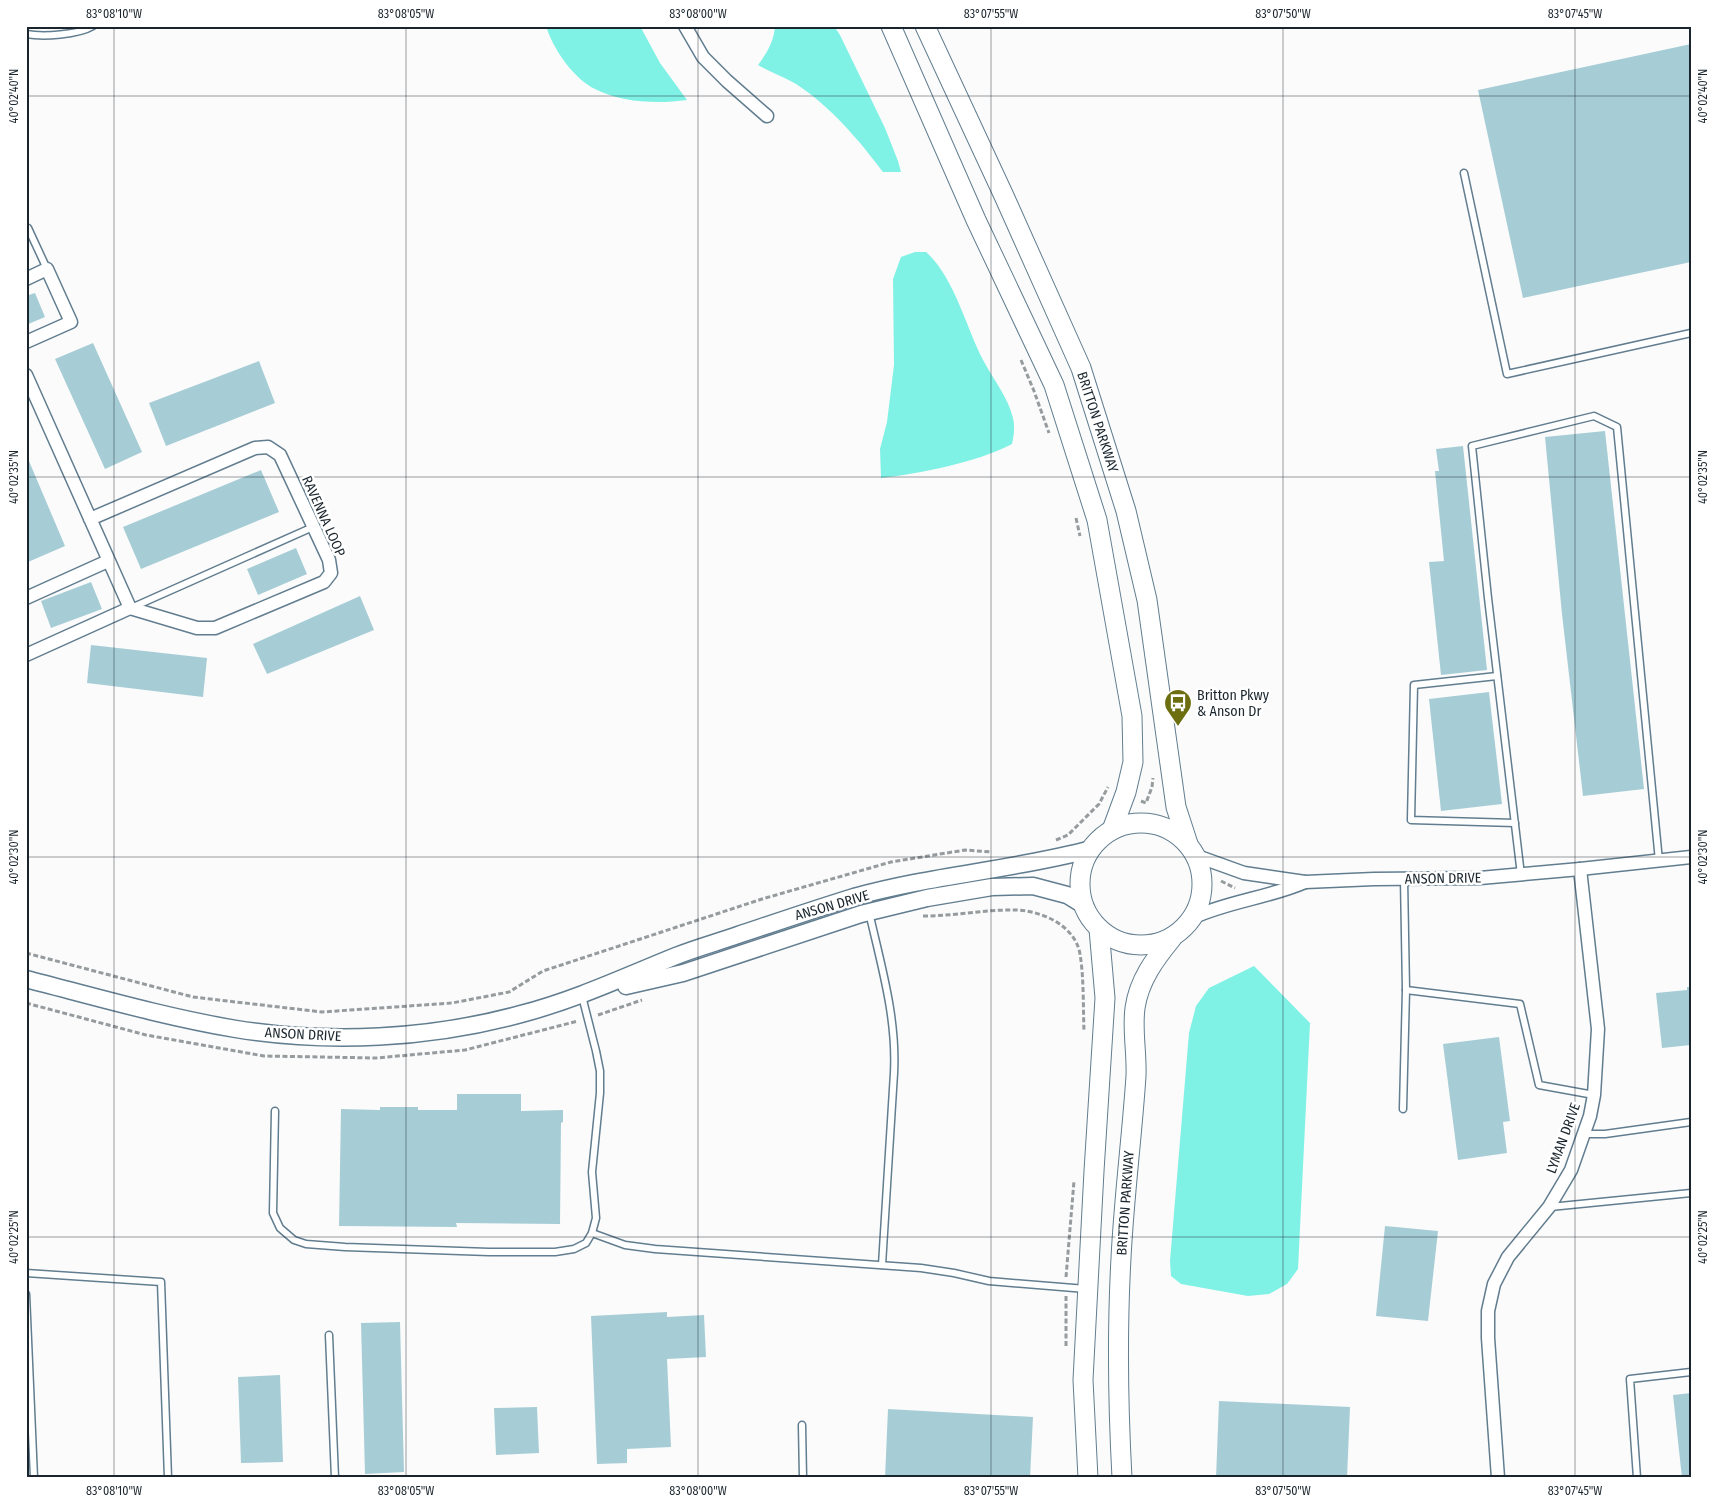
<svg xmlns="http://www.w3.org/2000/svg" width="1717" height="1504" viewBox="0 0 1717 1504" font-family="'Fira Sans Condensed',sans-serif">
  <rect width="100%" height="100%" fill="#fbfbfb"/>
  <g fill="#80f1e5">
    <path d="M546,26H640L660,63L687,100C658,104 622,103 595,89C574,79 553,49 546,26Z"/>
    <path d="M775,26H834L840,35L885,128L898,161L901,172H883C859,140 830,106 796,84C784,77 770,72 758,65C767,53 774,41 775,26Z"/>
    <path d="M915,252H926C954,277 966,327 983,360C993,379 1008,397 1013,418C1015,427 1014,435 1012,444C975,463 922,473 881,478L880,449L887,422L894,365L893,279L901,257Z"/>
    <path d="M1254,966L1310,1023L1298,1269L1287,1284L1269,1294L1248,1296L1181,1284L1171,1276L1170,1261L1189,1033L1196,1006L1209,988Z"/>
  </g>
  <g fill="#a6cdd6">
    <path d="M1691,44V262L1523,298L1478,90Z"/>
    <path d="M35,293L45,317L26,325V296Z"/>
    <path d="M93,343L142,452L105,469L55,359Z"/>
    <path d="M259,361L275,403L166,446L149,403Z"/>
    <path d="M1605,431L1644,789L1583,796L1562,614L1545,437Z"/>
    <path d="M1463,446L1487,670L1441,675L1429,562L1444,561L1435,471H1439L1436,449Z"/>
    <path d="M26,454L65,546L28,562L26,557Z"/>
    <path d="M261,470L279,512L141,569L123,527Z"/>
    <path d="M296,548L307,574L258,595L247,569Z"/>
    <path d="M91,582L102,609L51,628L41,601Z"/>
    <path d="M360,596L374,630L267,674L253,644Z"/>
    <path d="M91,645L207,658L203,697L87,683Z"/>
    <path d="M1489,692L1502,804L1441,811L1429,699Z"/>
    <path d="M1687,987H1691V1045L1662,1048L1656,993L1687,990Z"/>
    <path d="M1499,1037L1510,1121L1503,1122L1507,1153L1458,1160L1443,1044Z"/>
    <path d="M457,1094H521V1111L563,1110V1122L561,1123L560,1224L456,1223L457,1227L339,1226L341,1109L380,1110V1107H418V1110H457Z"/>
    <path d="M1385,1226L1438,1231L1428,1321L1376,1316Z"/>
    <path d="M667,1312V1317L704,1315L706,1357L667,1359L671,1447L627,1449V1463L597,1464L591,1316Z"/>
    <path d="M400,1322L404,1472L365,1474L361,1323Z"/>
    <path d="M280,1375L283,1462L241,1463L238,1377Z"/>
    <path d="M1691,1393V1478H1682L1673,1395Z"/>
    <path d="M1219,1401L1350,1407L1347,1478H1216Z"/>
    <path d="M537,1407L539,1453L496,1455L494,1408Z"/>
    <path d="M888,1409L1033,1417L1030,1478H885Z"/>
  </g>
  <g fill="none" stroke-linecap="round" stroke-linejoin="round">
    <defs>
      <g id="service">
        <path d="M26,34C43,37 78,35 93,26"/>
        <path d="M1464,173L1507,374L1691,333"/>
        <path d="M26,229L28,228L47,269"/>
        <path d="M131,608L313,527"/>
        <path d="M1497,676L1414,685L1411,820L1515,823"/>
        <path d="M1521,875L1488,598L1472,446L1594,416L1617,427L1659,861"/>
        <path d="M1404,879L1406,990L1520,1004L1539,1085L1594,1095"/>
        <path d="M869,912C881,965 897,1018 894,1073L882,1265"/>
        <path d="M1403,1109L1406,990"/>
        <path d="M275,1111L273,1213L280,1228L294,1240L306,1244L345,1247L489,1252H555L574,1249L586,1243L592,1233L596,1218L592,1172L600,1093V1071L596,1051L582,996"/>
        <path d="M1583,1134H1605L1691,1122"/>
        <path d="M1550,1207L1691,1193"/>
        <path d="M592,1233L625,1245L655,1249L921,1268L954,1273L989,1281L1086,1289"/>
        <path d="M26,1273L161,1282L168,1478"/>
        <path d="M26,1294L34,1478"/>
        <path d="M329,1335L335,1478"/>
        <path d="M802,1425L803,1478"/>
        <path d="M1637,1478L1630,1379L1691,1372"/>
      </g>
      <g id="minor">
        <path d="M685,26L703,57L727,81L767,116"/>
        <path d="M26,279L47,269L71,322L26,342"/>
        <path d="M26,375L130,608L197,628H215L324,582L331,573L329,560L280,455L268,447L255,448L90,519"/>
        <path d="M26,598L108,561"/>
        <path d="M26,655L130,608"/>
        <path d="M1194,855L1244,873L1305,882L1374,879L1480,878L1580,869L1691,857"/>
        <path d="M1192,918C1229,901 1268,898 1305,882"/>
        <path d="M1498,1478L1488,1338V1311L1494,1284L1508,1257L1549,1207L1571,1170L1590,1116L1594,1095L1598,1029L1580,869"/>
      </g>
      <g id="tertiary">
        <path d="M26,979C96,997 165,1017 236,1029C329,1044 430,1039 521,1014C575,1000 624,977 676,956C696,948 718,942 738,935C777,922 815,909 854,897C932,875 1014,870 1092,849"/>
        <path d="M626,986L683,973L861,914L927,898L992,887L1033,886L1067,895L1085,906"/>
      </g>
      <g id="secondary">
        <path d="M891,26L976,220L1054,385L1097,520L1132,716L1133,762L1126,792L1112,830"/>
        <path d="M925,26L1004,196L1081,368L1126,511L1147,600L1176,807L1188,844"/>
        <circle cx="1141" cy="884" r="61"/>
        <path d="M1088,1478L1083,1380L1094,1171L1105,998L1099,929"/>
        <path d="M1122,1478C1118,1405 1117,1331 1121,1258C1124,1197 1132,1136 1136,1076C1137,1053 1132,1030 1135,1008C1139,980 1155,959 1172,938"/>
      </g>
    </defs>
    <use href="#service" stroke="#617d8f" stroke-width="9"/>
    <use href="#minor" stroke="#617d8f" stroke-width="15"/>
    <use href="#tertiary" stroke="#617d8f" stroke-width="19"/>
    <use href="#secondary" stroke="#617d8f" stroke-width="21"/>
    <g stroke="#969b9e" stroke-width="3" stroke-dasharray="5 2.5" stroke-linecap="butt">
      <path d="M1021,360L1034,391L1049,433"/>
      <path d="M1076,518L1080,536"/>
      <path d="M1141,801L1146,803L1152,787L1153,778"/>
      <path d="M1056,840L1068,835L1099,804L1108,787"/>
      <path d="M1221,881L1235,888"/>
      <path d="M923,916C953,916 982,910 1011,910C1038,909 1075,924 1080,954C1084,978 1083,1006 1084,1031"/>
      <path d="M26,953L193,997L322,1012L452,1003L509,992L543,971L762,899L891,862L965,850L992,852"/>
      <path d="M26,1003L146,1035L264,1056L376,1058L465,1050L578,1021"/>
      <path d="M598,1015L642,1000"/>
      <path d="M1066,1277L1074,1181"/>
      <path d="M1066,1296V1347"/>
    </g>
    <use href="#service" stroke="#fff" stroke-width="6"/>
    <use href="#minor" stroke="#fff" stroke-width="12"/>
    <use href="#tertiary" stroke="#fff" stroke-width="16"/>
    <use href="#secondary" stroke="#fff" stroke-width="19"/>
  </g>
  <path fill="none" stroke="#1a252d" stroke-width="1" stroke-opacity="0.45" d="M114,26V1478M406,26V1478M698,26V1478M991,26V1478M1283,26V1478M1575,26V1478M26,96H1691M26,477H1691M26,857H1691M26,1237H1691"/>
  <defs>
    <symbol id="bus-pin" viewBox="-11 -11 22 30"><path d="M0 17L-7.5 6A9.5 9.5 0 1 1 7.5 6Z" fill="#6d6e10" stroke="#fff"/><path d="M-5-6H5V4H4V6H2V4H-2V6H-4V4H-5ZM-3.5-4V0h7V-4ZM-3.5 1.2v1.5H-2V1.2ZM2 1.2v1.5H3.5V1.2Z" fill="#fff"/></symbol>
  </defs>
  <g fill-rule="evenodd">
    <use href="#bus-pin" x="1162" y="687" width="32" height="43"/>
  </g>
  <g text-anchor="middle" stroke-width="5" stroke-linejoin="round" paint-order="stroke">
    <g font-size="14" fill="#1a252d" stroke="#fff">
      <text transform="translate(1098 422) rotate(72)" y="5">BRITTON PARKWAY</text>
      <text transform="translate(324 516) rotate(66)" y="5">RAVENNA LOOP</text>
      <text transform="translate(1443 878) rotate(-1)" y="5">ANSON DRIVE</text>
      <text transform="translate(832 905) rotate(-16)" y="5">ANSON DRIVE</text>
      <text transform="translate(303 1034) rotate(3)" y="5">ANSON DRIVE</text>
      <text transform="translate(1563 1138) rotate(-70)" y="5">LYMAN DRIVE</text>
      <text transform="translate(1125 1203) rotate(-86)" y="5">BRITTON PARKWAY</text>
    </g>
    <g font-size="14" fill="#1a252d" stroke="#fff" text-anchor="start">
      <text x="1197" y="700">Britton Pkwy<tspan x="1197" dy="16">&amp; Anson Dr</tspan></text>
    </g>
  </g>
  <rect width="1717" height="1504" fill="none" stroke="#ffffff" stroke-width="55"/>
  <rect x="28" y="28" width="1662" height="1448" fill="none" stroke="#1a252d" stroke-width="2"/>
  <g font-size="12" text-anchor="middle" fill="#1a252d">
    <text x="114" y="18">83°08'10"W</text>
    <text x="406" y="18">83°08'05"W</text>
    <text x="698" y="18">83°08'00"W</text>
    <text x="991" y="18">83°07'55"W</text>
    <text x="1283" y="18">83°07'50"W</text>
    <text x="1575" y="18">83°07'45"W</text>
    <text transform="translate(14 96) rotate(-90)" y="4">40°02'40"N</text>
    <text transform="translate(1703 96) rotate(-90)" y="4">40°02'40"N</text>
    <text transform="translate(14 477) rotate(-90)" y="4">40°02'35"N</text>
    <text transform="translate(1703 477) rotate(-90)" y="4">40°02'35"N</text>
    <text transform="translate(14 857) rotate(-90)" y="4">40°02'30"N</text>
    <text transform="translate(1703 857) rotate(-90)" y="4">40°02'30"N</text>
    <text transform="translate(14 1237) rotate(-90)" y="4">40°02'25"N</text>
    <text transform="translate(1703 1237) rotate(-90)" y="4">40°02'25"N</text>
    <text x="114" y="1495">83°08'10"W</text>
    <text x="406" y="1495">83°08'05"W</text>
    <text x="698" y="1495">83°08'00"W</text>
    <text x="991" y="1495">83°07'55"W</text>
    <text x="1283" y="1495">83°07'50"W</text>
    <text x="1575" y="1495">83°07'45"W</text>
  </g>
</svg>
